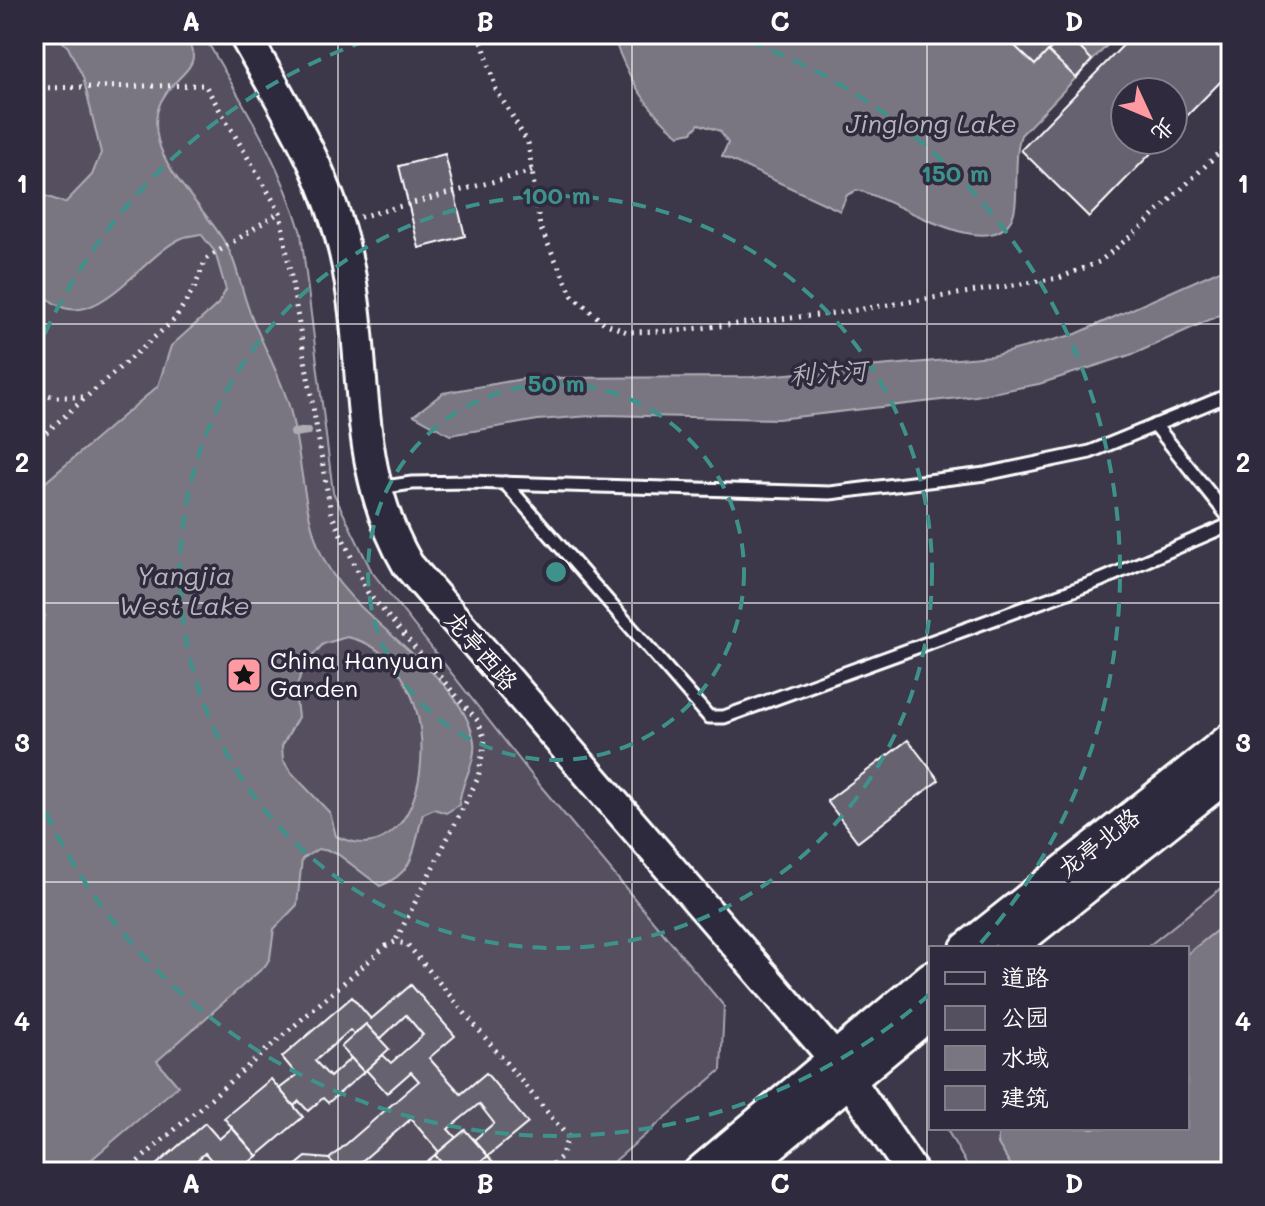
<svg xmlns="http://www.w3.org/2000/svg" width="1265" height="1206" viewBox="0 0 1265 1206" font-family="Mali,'LXGW WenKai TC',sans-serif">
  <rect width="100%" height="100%" fill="#3c3749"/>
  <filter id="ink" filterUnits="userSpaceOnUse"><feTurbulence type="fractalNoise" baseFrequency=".0125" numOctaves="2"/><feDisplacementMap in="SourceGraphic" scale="16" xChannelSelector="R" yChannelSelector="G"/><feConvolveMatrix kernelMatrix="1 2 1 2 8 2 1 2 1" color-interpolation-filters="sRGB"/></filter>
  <g filter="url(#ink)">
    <g fill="#555060" stroke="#aaa8b0" stroke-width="2">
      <path d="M34,34H203C240,99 280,160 301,233L333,492L372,572L534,778L724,1006L721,1070L602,1172H34Z"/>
      <path d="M1231,880V1172H971L946,1128H1187V948H1146Z"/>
    </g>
    <g fill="#797682" stroke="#afadb4" stroke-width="2" fill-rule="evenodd">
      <path d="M55,34H184C187,40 193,49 193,56C193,78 146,88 158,140C168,181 215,216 232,257C240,277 244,300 253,320C265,350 281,377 290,409C302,456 302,505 320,551C348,621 461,668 474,741C477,763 460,783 459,805L446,813L434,809L423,814C413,846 418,871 380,886L335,852L318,849L302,859L297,905L274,929L270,958L265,966L157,1061L178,1086L85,1165L70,1172H34V640L45,616L34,591V492L158,386L171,346L218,304L226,290L215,252L201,234C195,235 187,236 182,238C138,257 82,358 34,281V192L65,203L92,175L101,153L83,77L68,47ZM347,637C458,660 437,884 336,836L330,813L291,772L283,760L282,746L298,717L295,692L303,667L323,644Z"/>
      <path d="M612,34H1118L1021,135C1012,160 1021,204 1011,220C986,264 892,197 857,190L847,195L840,211L722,156L728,143L720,131L699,124L692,132L679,135C644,108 627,75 612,34Z"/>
      <path d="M1231,265V310L1136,353L1039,384L976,396L778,419L604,415L538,420L450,435L414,415L443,393L528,378L752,377L992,356L1076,334Z"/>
      <path d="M1231,919V1135L1223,1160L1225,1172H1015L998,1144V1128H1187V954Z"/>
    </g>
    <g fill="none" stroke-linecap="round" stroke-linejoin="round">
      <path stroke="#afadb4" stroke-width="8" d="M294,433L308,431"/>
    </g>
    <g fill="#666270" stroke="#fff" stroke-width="2">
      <path d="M1002,34H1064L1035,65Z"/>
      <path d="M1066,34L1092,60L1076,78L1048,51Z"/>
      <path d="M1134,34H1217L1231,48V71L1173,130V92H1125V140H1164L1089,217L1021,150Z"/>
      <path d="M445,154L465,236L419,248L399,166Z"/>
      <path d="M908,740L939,780L858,842L827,801Z"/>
      <path d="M411,985L455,1036L429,1058L461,1094L486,1073L528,1123L488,1156L474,1140L494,1123L479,1104L448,1129L456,1138L439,1152L411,1119L349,1172H342L329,1159L419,1081L411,1072L387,1093L366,1070L383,1055L391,1063L423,1035L406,1015L380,1039L366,1024L354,1034L350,1030L315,1061L330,1077L351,1058L364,1072L328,1103L323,1098L308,1111L299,1101L294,1106L279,1089L297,1075L282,1057L352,997L371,1019Z"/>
      <path d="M366,1024L389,1049L364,1072L341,1047Z"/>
      <path d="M271,1079L303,1117L257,1156L224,1118Z"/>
      <path d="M205,1123L219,1139L232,1128L257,1156L246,1165L251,1172H215L219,1169L205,1153L184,1172H148Z"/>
      <path d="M465,1130L488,1156L469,1172H449L435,1155Z"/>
      <path d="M435,1155L449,1172H414Z"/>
      <path d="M488,1156L501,1172H476L473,1169Z"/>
      <path d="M306,1157L329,1159L342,1172H288Z"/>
    </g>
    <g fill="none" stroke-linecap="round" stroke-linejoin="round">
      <defs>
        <g id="lane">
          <path d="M1155,425L1231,520"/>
          <path d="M505,483L709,717H724L1101,580L1231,524"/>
          <path d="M379,488L412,483L468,482L830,493L985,474L1090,452L1231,394"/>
        </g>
        <g id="secondary">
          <path d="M244,34C284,106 327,172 345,253C370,362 349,464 408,565L835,1059L912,1172"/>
          <path d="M966,948L1231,738"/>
          <path d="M1010,948L1231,773"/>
          <path d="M699,1172L931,977"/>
          <path d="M740,1172L931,1013"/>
        </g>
      </defs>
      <use href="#lane" stroke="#fff" stroke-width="17"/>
      <use href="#secondary" stroke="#fff" stroke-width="36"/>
      <g stroke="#fff" stroke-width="5" stroke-dasharray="2 6" stroke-linecap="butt">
        <path d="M480,34L496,89L528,143L540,227L572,295L604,323L627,332L674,331L844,312L1059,278L1099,262L1143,226L1231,141"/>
        <path d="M40,88L205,85L280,212L331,513L368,593L478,721L485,740L478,778L395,942"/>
        <path d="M360,217L533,171"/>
        <path d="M34,390L54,397H87"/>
        <path d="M34,443L174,320L194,289L206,259L280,212"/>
        <path d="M126,1172L386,946L395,942L407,944L568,1137L561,1157L543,1172"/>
      </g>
      <use href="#lane" stroke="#2f2a3d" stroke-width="11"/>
      <use href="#secondary" stroke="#2f2a3d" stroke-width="30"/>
    </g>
  </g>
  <path fill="none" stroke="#fff" stroke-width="2" stroke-opacity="0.55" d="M338,34V1172M632,34V1172M927,34V1172M34,324H1231M34,603H1231M34,882H1231"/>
  <g fill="none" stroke="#3f918b" stroke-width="4" stroke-dasharray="14 10">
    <circle cx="556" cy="572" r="188"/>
    <circle cx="556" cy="572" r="376"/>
    <path d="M930 994A564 564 0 0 1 35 788M35 356A564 564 0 0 1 386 34M726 34A564 564 0 0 1 978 946"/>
  </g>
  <defs>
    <symbol id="sight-square" viewBox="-11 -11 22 22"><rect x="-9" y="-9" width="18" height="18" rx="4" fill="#ff9aa2" stroke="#2f2a3d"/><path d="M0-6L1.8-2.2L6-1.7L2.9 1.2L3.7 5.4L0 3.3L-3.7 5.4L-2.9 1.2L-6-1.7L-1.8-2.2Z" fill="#111"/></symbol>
  </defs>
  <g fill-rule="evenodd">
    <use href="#sight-square" x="224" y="655" width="40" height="40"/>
  </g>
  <g text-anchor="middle" stroke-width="7" stroke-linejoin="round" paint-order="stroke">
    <g font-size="24" fill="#fff" stroke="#2f2a3d">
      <text transform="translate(481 651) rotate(49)" y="8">龙亭西路</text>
      <text transform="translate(1099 843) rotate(-38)" y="8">龙亭北路</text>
    </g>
    <g font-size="24" fill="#fff" stroke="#2f2a3d" text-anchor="start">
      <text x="270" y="669">China Hanyuan<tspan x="270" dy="28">Garden</tspan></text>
    </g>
    <g font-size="26" font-style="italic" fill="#b5b4ba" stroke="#2f2a3d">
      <text x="931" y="133">Jinglong Lake</text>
      <text transform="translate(828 373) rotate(-4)" y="9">利汴河</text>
      <text x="184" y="585">Yangjia<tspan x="184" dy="30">West Lake</tspan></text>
    </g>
  </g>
  <circle cx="556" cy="572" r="12" fill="#3f918b" stroke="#2f2a3d" stroke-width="4"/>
  <g font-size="24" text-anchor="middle" font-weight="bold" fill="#3f918b" stroke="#2f2a3d" stroke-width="7" stroke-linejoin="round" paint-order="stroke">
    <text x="955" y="182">150 m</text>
    <text x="556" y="204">100 m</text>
    <text x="556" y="392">50 m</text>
  </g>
  <rect width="1265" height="1206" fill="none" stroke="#2f2a3d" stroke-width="88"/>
  <rect x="929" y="946" width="260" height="184" fill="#2f2a3d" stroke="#827f8b" stroke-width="2"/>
  <rect x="945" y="972" width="40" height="12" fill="#2f2a3d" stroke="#827f8b" stroke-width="2"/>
  <text x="1001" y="986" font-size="24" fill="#ffffff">道路</text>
  <rect x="945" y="1006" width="40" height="24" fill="#555060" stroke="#827f8b" stroke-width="2"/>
  <text x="1001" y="1026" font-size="24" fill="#ffffff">公园</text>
  <rect x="945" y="1046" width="40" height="24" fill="#797682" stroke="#827f8b" stroke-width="2"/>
  <text x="1001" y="1066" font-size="24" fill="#ffffff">水域</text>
  <rect x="945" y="1086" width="40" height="24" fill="#666270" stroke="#827f8b" stroke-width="2"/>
  <text x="1001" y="1106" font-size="24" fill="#ffffff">建筑</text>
  <g transform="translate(1149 116) rotate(134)"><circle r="38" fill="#2f2a3d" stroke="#827f8b" stroke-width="2"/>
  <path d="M0-6L14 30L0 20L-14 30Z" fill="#ff9aa2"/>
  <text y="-12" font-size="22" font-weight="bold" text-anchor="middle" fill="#ffffff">北</text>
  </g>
  <rect x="44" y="44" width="1177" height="1118" fill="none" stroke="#fff" stroke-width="3"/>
  <g font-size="26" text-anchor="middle" font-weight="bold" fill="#fff">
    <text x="191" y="31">A</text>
    <text x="485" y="31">B</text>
    <text x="780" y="31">C</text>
    <text x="1074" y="31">D</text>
    <text x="22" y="193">1</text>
    <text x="1243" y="193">1</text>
    <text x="22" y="472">2</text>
    <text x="1243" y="472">2</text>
    <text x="22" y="752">3</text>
    <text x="1243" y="752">3</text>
    <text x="22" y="1031">4</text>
    <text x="1243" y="1031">4</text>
    <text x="191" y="1193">A</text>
    <text x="485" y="1193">B</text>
    <text x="780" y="1193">C</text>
    <text x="1074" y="1193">D</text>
  </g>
</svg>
